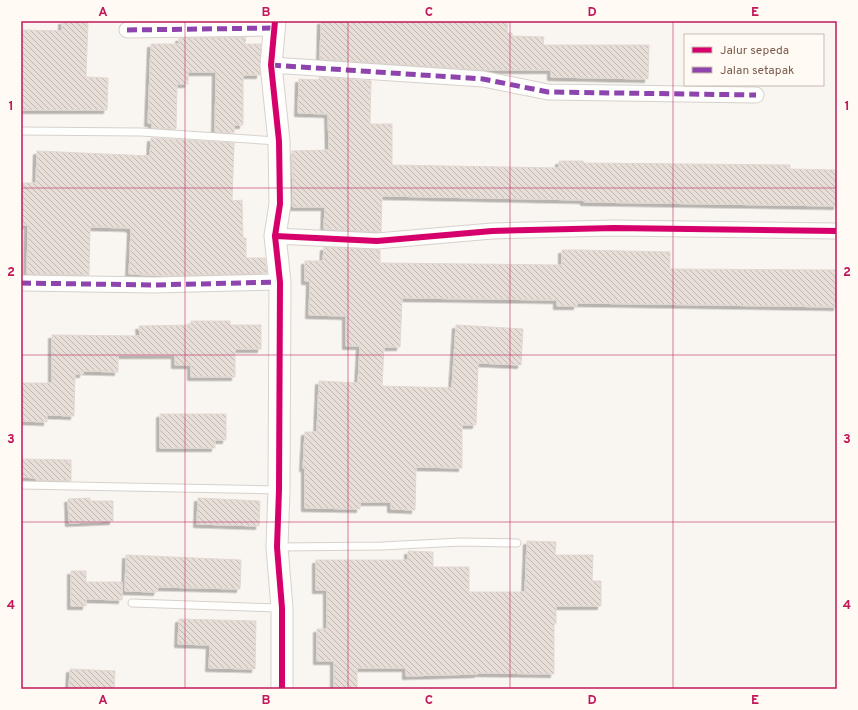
<svg xmlns="http://www.w3.org/2000/svg" width="858" height="710" viewBox="0 0 858 710" font-family="Overpass,sans-serif">
  <defs>
    <pattern id="building-back-hatch" width="6" height="6" patternUnits="userSpaceOnUse"><rect width="6" height="6" fill="#e6ded7"/><path d="M-1 5l2 2M0 0l6 6M5-1l2 2" fill="none" stroke="#bfb7b1"/></pattern>
    <filter id="shadow"><feDropShadow dx="-3.5" dy="3.5" stdDeviation="0" flood-color="#0004"/></filter>
  </defs>
  <rect width="100%" height="100%" fill="#f9f5f0"/>
  <g fill="url(#building-back-hatch)" stroke="#e2d8d2" filter="url(#shadow)">
    <path d="M62,21H88L86,77L108,78L107,110H21V30L62,31Z"/>
    <path d="M321,21H508L507,33H512V36L544,37L543,45H649L648,79L551,77V70H484L320,59Z"/>
    <path d="M246,37L245,44H261L260,75H243V125H234V133L215,132L216,72H188V84H177L176,129L152,128V123H148L151,44H179V38Z"/>
    <path d="M319,77L371,81L370,124H392V165L559,168V161H583V163L790,165V169L837,170V206L584,202V200L382,196L381,232L324,229L325,207H293L292,151L329,150L328,114L298,113L299,79L319,80Z"/>
    <path d="M151,138L234,143L232,201L242,200L243,238H246V258H265L267,273L169,276L129,274L131,230L129,228L90,227L89,275L27,274L28,225H21V183H36L37,151L150,156Z"/>
    <path d="M324,247L380,250V263L562,265V250H580L670,252V269L837,270V307L577,303V306H557V300L402,298L400,347H384L382,386L452,388L456,325L523,329L521,365L478,363L476,425H462V468L416,467L415,510L391,509V502H360V509L305,508V468H303L305,432H317L319,381L358,383L360,346H346V316L309,315L310,281H305V261H323Z"/>
    <path d="M191,321H230V325H261V349H235V377H191V365H175V355H118V372L83,371V374H75L74,416L47,415V422L21,421V383H52V335L140,336L139,326L191,325Z"/>
    <path d="M160,414H226V440H215V448H160Z"/>
    <path d="M21,459L71,460V481L36,480V478L21,477Z"/>
    <path d="M90,498V501H113V521L69,523L68,499Z"/>
    <path d="M198,498L260,501L259,526L197,524Z"/>
    <path d="M527,541L556,542L555,555H593L592,581H601V606H556V624H554V674L478,673V674L406,676V668H357V689H334V661H317V629H327V590H316V560H408V551L433,552V567H469V592H525Z"/>
    <path d="M126,555L241,560L240,589L158,587L157,592L125,591Z"/>
    <path d="M71,571H86V582H122V600L86,599V606H71Z"/>
    <path d="M179,619L256,621L255,669L209,668L210,645L178,644Z"/>
    <path d="M70,669L115,671L114,689H69Z"/>
  </g>
  <g fill="none" stroke-linecap="round" stroke-linejoin="round">
    <defs>
      <g id="lane">
        <path d="M21,131L141,132L277,141"/>
        <path d="M21,485L277,490"/>
        <path d="M279,547L382,546L461,542L517,543"/>
        <path d="M132,603L279,608"/>
      </g>
      <g id="street">
        <path d="M127,30L274,28"/>
        <path d="M271,65L483,79L548,92L756,95"/>
        <path d="M275,236L377,241L492,231L614,228L837,231"/>
        <path d="M21,283L154,285L280,282"/>
      </g>
      <path id="secondary" d="M275,21L271,65L279,141L280,204L275,236L280,282L279,490L277,547L282,608V689"/>
    </defs>
    <use href="#lane" stroke="#d7d1cb" stroke-width="9"/>
    <use href="#street" stroke="#d7d1cb" stroke-width="17"/>
    <use href="#secondary" stroke="#d9d2cb" stroke-width="23"/>
    <use href="#lane" stroke="#fefefd" stroke-width="7"/>
    <use href="#street" stroke="#fefefd" stroke-width="15"/>
    <use href="#secondary" stroke="#fefefd" stroke-width="21"/>
    <g stroke="#8e44ad" stroke-width="5" stroke-dasharray="10 5" stroke-linecap="butt">
      <path d="M127,30L274,28"/>
      <path d="M271,65L483,79L548,92L756,95"/>
      <path d="M21,283L154,285L280,282"/>
    </g>
    <defs>
      <g id="cycleway">
        <path d="M275,21L271,65L279,141L280,204L275,236L280,282L279,490L277,547L282,608V689"/>
        <path d="M275,236L377,241L492,231L614,228L837,231"/>
      </g>
    </defs>
    <use href="#cycleway" stroke="#fffaf3" stroke-width="8"/>
    <use href="#cycleway" stroke="#d6006c" stroke-width="6"/>
  </g>
  <path fill="none" stroke="#c2185b" stroke-width="1" stroke-opacity="0.55" d="M185,21V689M348,21V689M510,21V689M673,21V689M21,188H837M21,355H837M21,522H837"/>
  <rect width="858" height="710" fill="none" stroke="#fffaf3" stroke-width="44"/>
  <rect x="684" y="34" width="140" height="52" fill="#fffaf3" stroke="#cabbb1"/>
  <rect x="692" y="47" width="20" height="6" fill="#d6006c" stroke="#cabbb1"/>
  <text x="720" y="54" font-size="12" fill="#7a5c4d">Jalur sepeda</text>
  <rect x="692" y="67" width="20" height="6" fill="#8e44ad" stroke="#cabbb1"/>
  <text x="720" y="74" font-size="12" fill="#7a5c4d">Jalan setapak</text>
  <rect x="22" y="22" width="814" height="666" fill="none" stroke="#c2185b" stroke-width="1.5"/>
  <g font-size="13" text-anchor="middle" font-weight="bold" fill="#c2185b">
    <text x="103" y="16">A</text>
    <text x="266" y="16">B</text>
    <text x="429" y="16">C</text>
    <text x="592" y="16">D</text>
    <text x="755" y="16">E</text>
    <text x="11" y="110">1</text>
    <text x="847" y="110">1</text>
    <text x="11" y="276">2</text>
    <text x="847" y="276">2</text>
    <text x="11" y="443">3</text>
    <text x="847" y="443">3</text>
    <text x="11" y="609">4</text>
    <text x="847" y="609">4</text>
    <text x="103" y="704">A</text>
    <text x="266" y="704">B</text>
    <text x="429" y="704">C</text>
    <text x="592" y="704">D</text>
    <text x="755" y="704">E</text>
  </g>
</svg>
